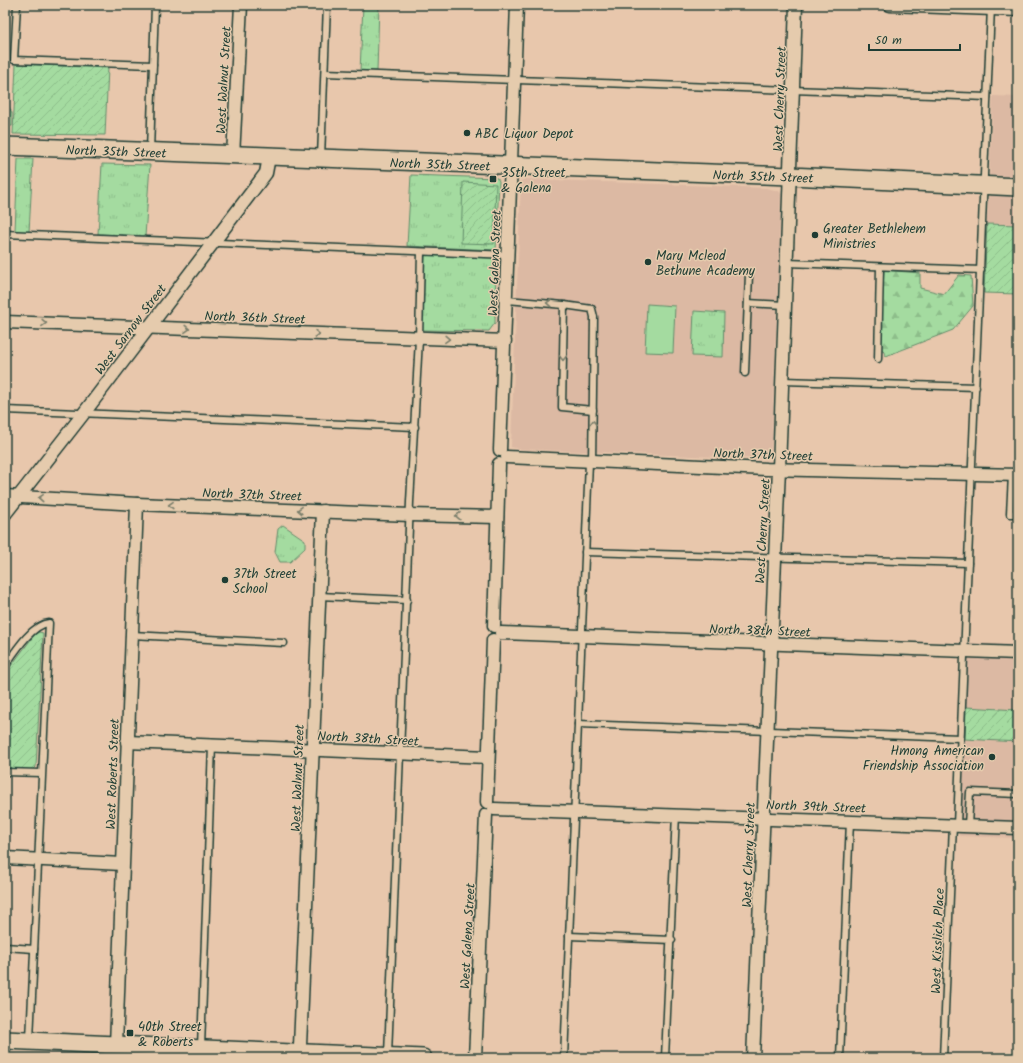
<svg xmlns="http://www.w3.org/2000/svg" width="1023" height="1063" viewBox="0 0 1023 1063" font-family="Kalam,sans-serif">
  <defs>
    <pattern id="grass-tufts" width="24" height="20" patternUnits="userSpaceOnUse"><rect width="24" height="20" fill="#a4dba0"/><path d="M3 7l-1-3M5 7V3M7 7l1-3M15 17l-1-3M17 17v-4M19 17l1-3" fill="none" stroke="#8dbd8a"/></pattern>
    <pattern id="forest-firs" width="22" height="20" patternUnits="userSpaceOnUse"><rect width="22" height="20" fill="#a4dba0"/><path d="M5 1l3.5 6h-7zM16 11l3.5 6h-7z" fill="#8dbd8a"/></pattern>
    <pattern id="garden-furrows" width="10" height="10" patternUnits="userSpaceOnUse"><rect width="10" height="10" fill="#a4dba0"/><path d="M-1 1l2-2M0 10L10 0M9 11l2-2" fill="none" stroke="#8dbd8a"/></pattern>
  </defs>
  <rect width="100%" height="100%" fill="#e8c7ac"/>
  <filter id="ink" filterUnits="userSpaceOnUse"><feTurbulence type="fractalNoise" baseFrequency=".025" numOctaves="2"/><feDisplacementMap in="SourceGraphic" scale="8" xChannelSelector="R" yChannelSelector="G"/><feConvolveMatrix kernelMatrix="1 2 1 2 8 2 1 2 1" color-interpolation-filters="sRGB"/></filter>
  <g filter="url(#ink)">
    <g fill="#dcb9a3">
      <path d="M993,96L1018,97V225L987,224Z"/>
      <path d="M525,179L766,188L779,191L781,194L772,439L770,454L767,459L519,449L511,447L521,181Z"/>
      <path d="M968,643L1018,645V838L959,836Z"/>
    </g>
    <g fill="url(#grass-tufts)" stroke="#628c6a">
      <path d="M363,5H379L377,71H360Z"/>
      <path d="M5,107H9L12,113V126H5Z"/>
      <path d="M18,159H33L29,232L15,231Z"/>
      <path d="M102,164L150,165L145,236L98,234Z"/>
      <path d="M411,175L497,178L499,181L496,250L407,246Z"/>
      <path d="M425,255L496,258L495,323L489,331L422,330Z"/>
      <path d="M694,311L724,313L723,357L692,356Z"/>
      <path d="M283,525L305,540V548L290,562H280L275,552L278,529Z"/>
      <path d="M5,1055L81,1058H5Z"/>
    </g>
    <path fill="url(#forest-firs)" stroke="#628c6a" d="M884,270L920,273V288L944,294L959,275L971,276L973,306L953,330L886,356L880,345Z"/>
    <g fill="url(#garden-furrows)" stroke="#628c6a">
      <path d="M16,64L108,68L105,135L13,134Z"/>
      <path d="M463,182L496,184L494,244L461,243Z"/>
      <path d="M987,224L1018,225V294L984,293Z"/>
      <path d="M39,632L43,633L36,767L32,770L5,769V674L35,634Z"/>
      <path d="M966,707L1018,710V742L965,739Z"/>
    </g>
    <path fill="#a4dba0" stroke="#628c6a" d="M647,304L675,306L673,353L645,352Z"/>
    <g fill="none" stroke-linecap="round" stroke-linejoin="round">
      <defs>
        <g id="lane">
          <path d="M17,5L14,60L153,65"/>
          <path d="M325,73L987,97"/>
          <path d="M150,151L155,5"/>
          <path d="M321,157L327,5"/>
          <path d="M5,234L509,255"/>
          <path d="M787,263L981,270"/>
          <path d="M507,300L564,305L592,309L594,317L592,462"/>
          <path d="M748,303L785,305"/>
          <path d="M564,305L562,407L593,410"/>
          <path d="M878,359L880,267"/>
          <path d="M745,373L749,274"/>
          <path d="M783,381L976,387"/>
          <path d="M5,410L415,427"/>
          <path d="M1012,475L1010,514H1018"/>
          <path d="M585,552L968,563"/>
          <path d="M319,596L407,600"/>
          <path d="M132,635L284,643"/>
          <path d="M5,666C14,653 32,624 49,623L30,1040"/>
          <path d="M578,724L960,738"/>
          <path d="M5,772L41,773"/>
          <path d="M957,825L991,7"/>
          <path d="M968,825L970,792L1018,794"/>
          <path d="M569,936L672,940"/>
          <path d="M5,947L34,949"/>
          <path d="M201,1047L212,746"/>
          <path d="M388,1055L410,502L419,339L421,252"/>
          <path d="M564,1058L589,462"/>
          <path d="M665,1058L676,814"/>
          <path d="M840,1058L850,821"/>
          <path d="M943,1058L953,825"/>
        </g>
        <g id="street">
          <path d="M890,5L1018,10"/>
          <path d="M233,156L241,5"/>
          <path d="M5,322L505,341"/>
          <path d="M500,450L517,5"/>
          <path d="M507,457L766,469L1018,475"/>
          <path d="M5,496L137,504L410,515L497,517"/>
          <path d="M5,514L84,413L266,173L269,157"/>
          <path d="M494,626L499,464"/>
          <path d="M501,633L1018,653"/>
          <path d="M127,742L488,757"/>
          <path d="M487,802L493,640"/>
          <path d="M494,809L1018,828"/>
          <path d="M5,858L122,864"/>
          <path d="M116,1045L137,504"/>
          <path d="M300,1046L323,511"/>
          <path d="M475,1058L486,815"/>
          <path d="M753,1058L779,469L796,5"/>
        </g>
        <g id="secondary">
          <path d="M5,146L790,176L1018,187"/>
          <path d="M5,1040L292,1053"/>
          <path d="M307,1053L423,1058"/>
        </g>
      </defs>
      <use href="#lane" stroke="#1f3d34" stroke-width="9"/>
      <use href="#street" stroke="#1f3d34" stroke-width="15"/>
      <use href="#secondary" stroke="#1f3d34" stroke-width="20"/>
      <use href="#lane" stroke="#e5cbad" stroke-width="6"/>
      <use href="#street" stroke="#e5cbad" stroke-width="12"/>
      <use href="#secondary" stroke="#e5cbad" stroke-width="17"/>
    </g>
    <defs><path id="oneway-chevron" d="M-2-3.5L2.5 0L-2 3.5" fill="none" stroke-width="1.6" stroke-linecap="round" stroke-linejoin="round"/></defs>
    <g stroke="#787d6a">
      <use href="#oneway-chevron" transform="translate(549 303) rotate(-176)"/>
      <use href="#oneway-chevron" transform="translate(44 323) rotate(2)"/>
      <use href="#oneway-chevron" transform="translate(187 329) rotate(2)"/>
      <use href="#oneway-chevron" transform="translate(317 334) rotate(2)"/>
      <use href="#oneway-chevron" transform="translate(447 339) rotate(2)"/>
      <use href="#oneway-chevron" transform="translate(563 358) rotate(91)"/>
      <use href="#oneway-chevron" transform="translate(593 423) rotate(-92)"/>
      <use href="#oneway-chevron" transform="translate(41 498) rotate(-176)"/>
      <use href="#oneway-chevron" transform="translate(171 505) rotate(-178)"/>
      <use href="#oneway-chevron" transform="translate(300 510) rotate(-178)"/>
      <use href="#oneway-chevron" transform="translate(458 516) rotate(-179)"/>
    </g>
  </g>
  <g fill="#1f3d34" stroke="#e5cbad" stroke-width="1.5">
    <circle cx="467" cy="133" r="4"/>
    <rect x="489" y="175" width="8" height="8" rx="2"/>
    <circle cx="815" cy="235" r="4"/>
    <circle cx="648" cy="262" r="4"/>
    <circle cx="225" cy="580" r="4"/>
    <circle cx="992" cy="757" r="4"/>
    <rect x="126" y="1029" width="8" height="8" rx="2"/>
  </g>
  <g text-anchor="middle" stroke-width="3" stroke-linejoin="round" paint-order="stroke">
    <g font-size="13" fill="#1f3d34" stroke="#e5cbad">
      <text transform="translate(223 80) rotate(-87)" y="5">West Walnut Street</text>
      <text transform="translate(779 99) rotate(-88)" y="5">West Cherry Street</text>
      <text transform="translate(116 151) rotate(2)" y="5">North 35th Street</text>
      <text transform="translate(440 164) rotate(2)" y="5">North 35th Street</text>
      <text transform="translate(763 176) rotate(2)" y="5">North 35th Street</text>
      <text transform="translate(494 263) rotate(-88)" y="5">West Galena Street</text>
      <text transform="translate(255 317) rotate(2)" y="5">North 36th Street</text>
      <text transform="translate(130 329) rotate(-53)" y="5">West Sarnow Street</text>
      <text transform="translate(763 454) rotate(2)" y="5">North 37th Street</text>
      <text transform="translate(252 494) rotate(2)" y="5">North 37th Street</text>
      <text transform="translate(762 531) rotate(-87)" y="5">West Cherry Street</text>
      <text transform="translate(760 630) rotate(2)" y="5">North 38th Street</text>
      <text transform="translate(368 738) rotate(3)" y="5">North 38th Street</text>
      <text transform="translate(112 774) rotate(-88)" y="5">West Roberts Street</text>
      <text transform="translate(297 778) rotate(-88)" y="5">West Walnut Street</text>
      <text transform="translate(816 806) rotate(2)" y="5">North 39th Street</text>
      <text transform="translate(748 855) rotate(-88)" y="5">West Cherry Street</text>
      <text transform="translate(467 936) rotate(-87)" y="5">West Galena Street</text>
      <text transform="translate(937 941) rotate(-88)" y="5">West Kisslich Place</text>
    </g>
    <g font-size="13" fill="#1f3d34" stroke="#e5cbad" text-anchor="start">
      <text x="475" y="138">ABC Liquor Depot</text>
      <text x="501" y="177">35th Street<tspan x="501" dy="15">&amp; Galena</tspan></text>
      <text x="823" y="233">Greater Bethlehem<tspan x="823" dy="15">Ministries</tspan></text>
      <text x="656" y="260">Mary Mcleod<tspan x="656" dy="15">Bethune Academy</tspan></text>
      <text x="233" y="578">37th Street<tspan x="233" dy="15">School</tspan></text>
      <text x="984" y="755" text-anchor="end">Hmong American<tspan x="984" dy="15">Friendship Association</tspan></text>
      <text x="138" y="1031">40th Street<tspan x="138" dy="15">&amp; Roberts</tspan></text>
    </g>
  </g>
  <rect width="1023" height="1063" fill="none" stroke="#e5cbad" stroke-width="20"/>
  <rect x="10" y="10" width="1003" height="1043" fill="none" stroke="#1f3d34" stroke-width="1.5" filter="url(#ink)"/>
  <path d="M869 44v6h91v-6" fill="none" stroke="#1f3d34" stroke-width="2"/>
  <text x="875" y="44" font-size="12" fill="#1f3d34" stroke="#e5cbad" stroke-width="3" paint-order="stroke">50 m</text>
</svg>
